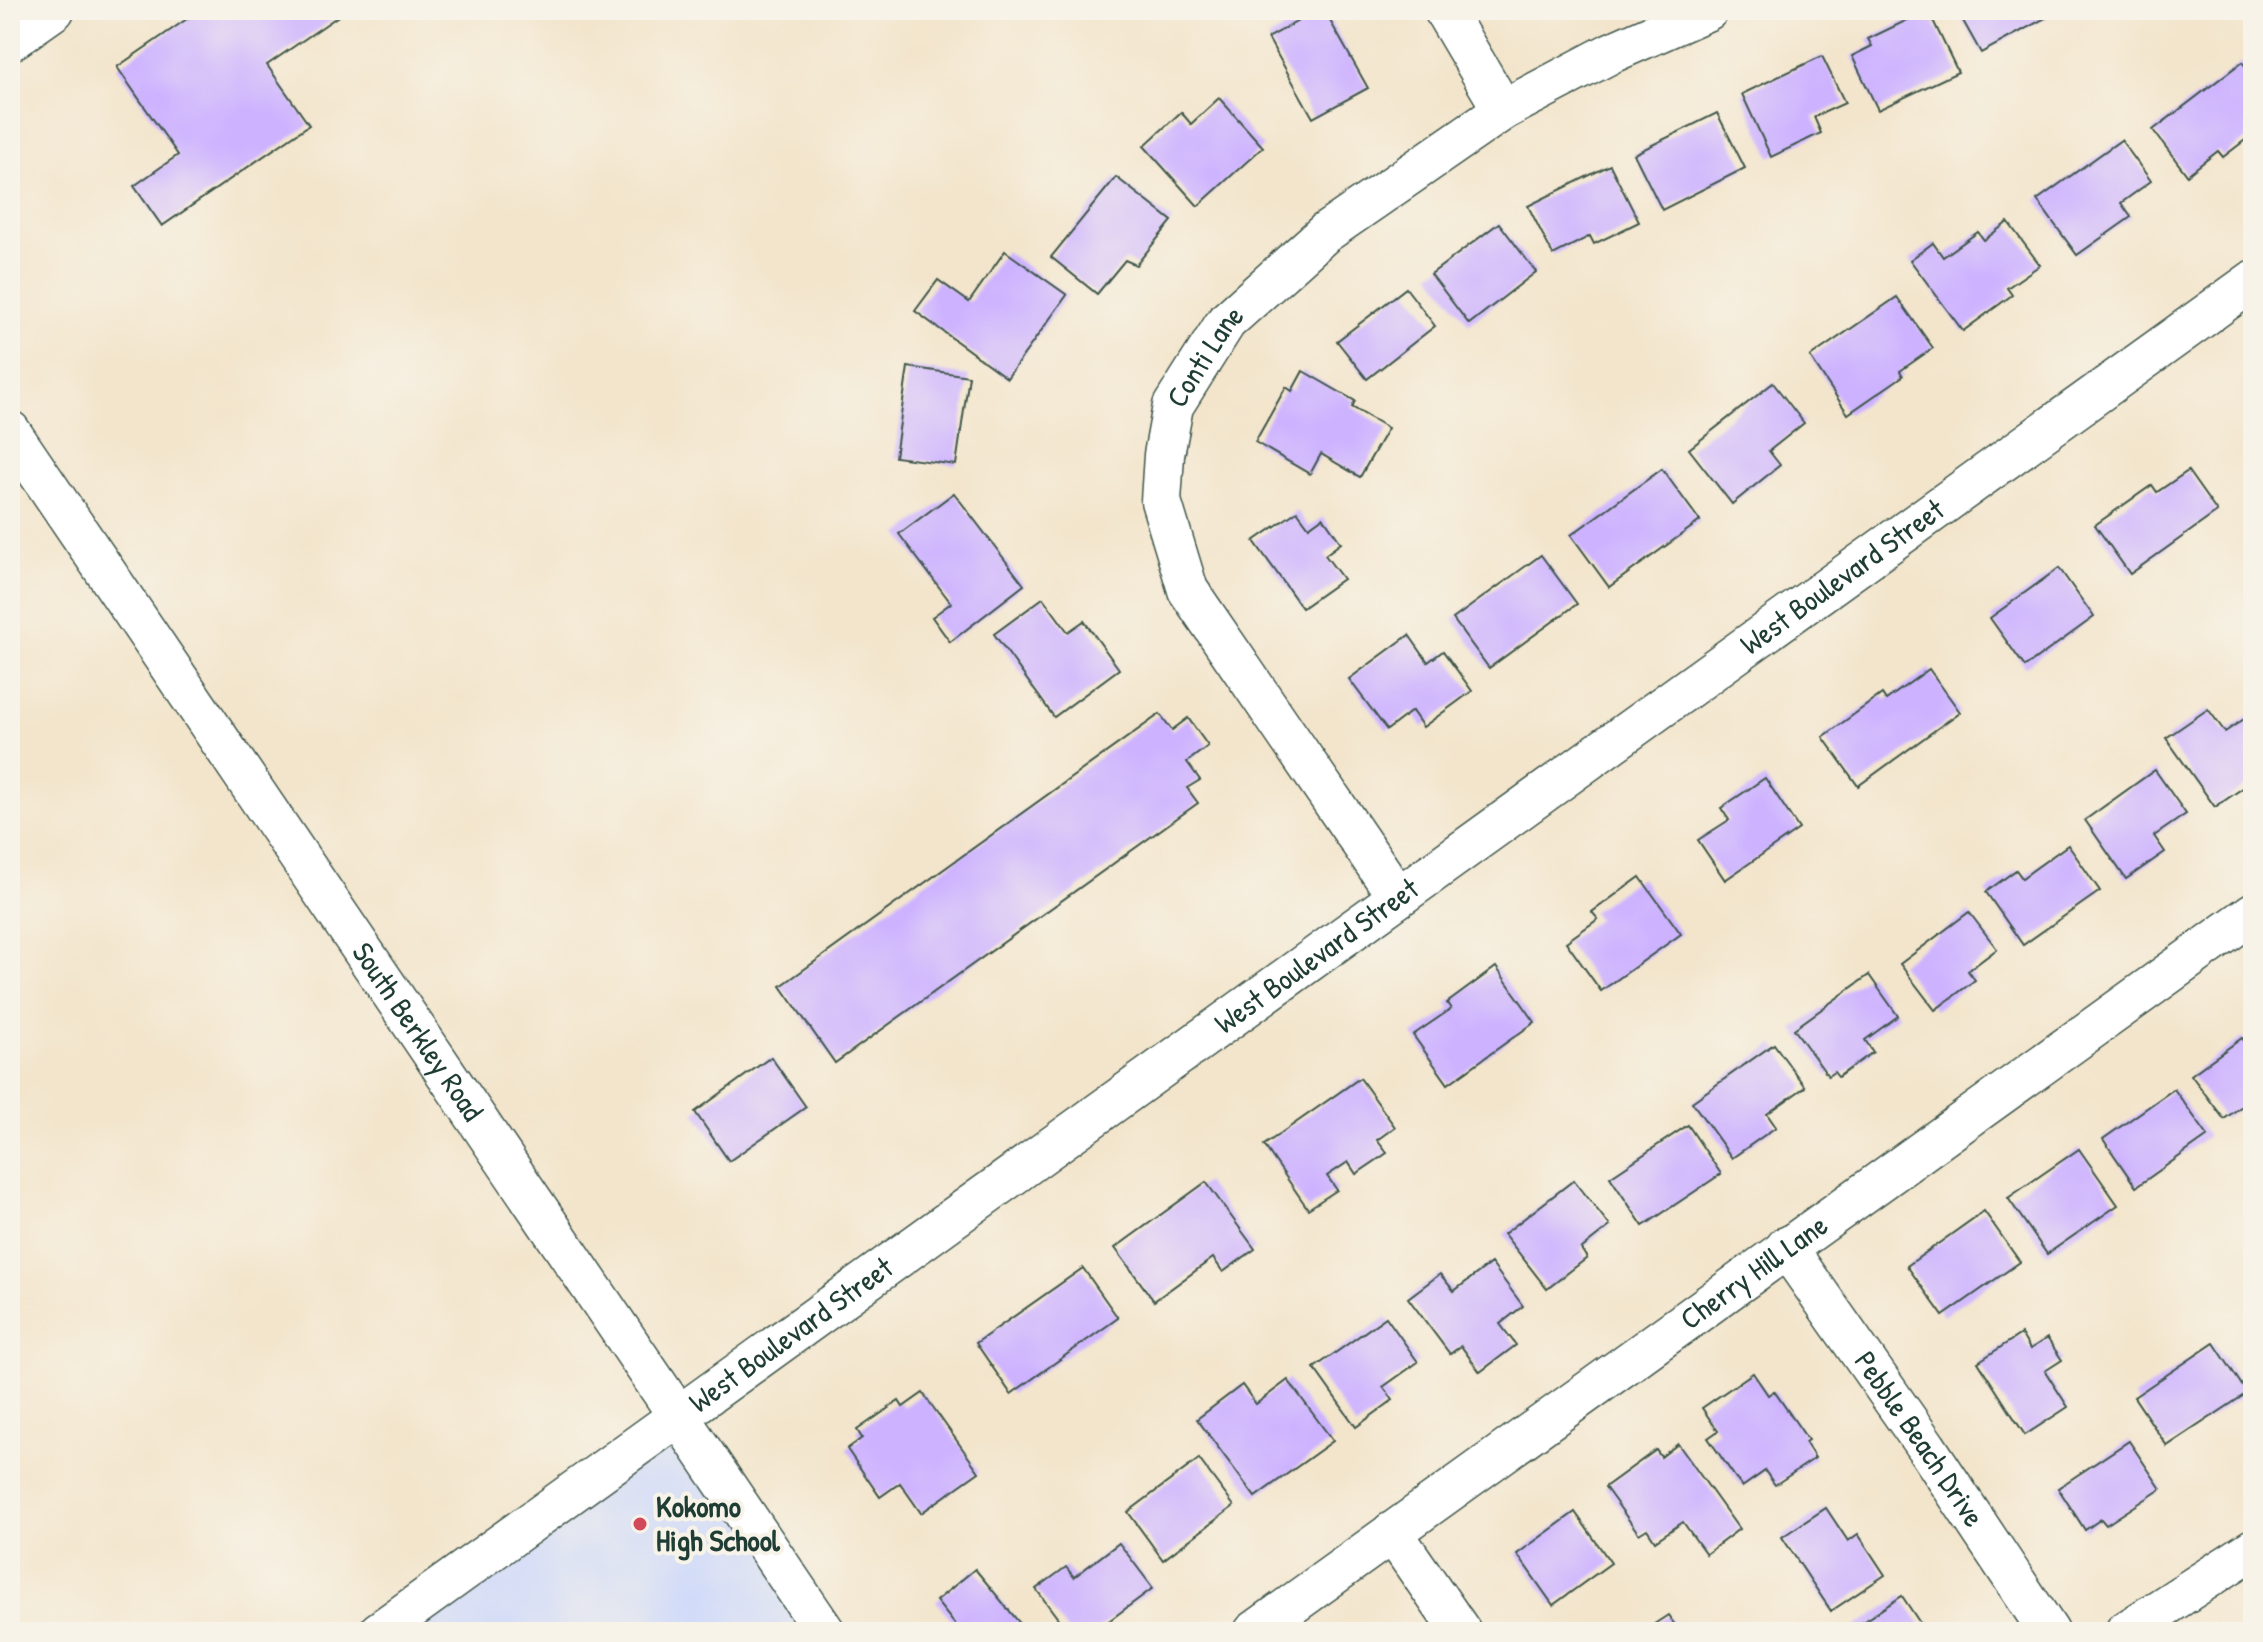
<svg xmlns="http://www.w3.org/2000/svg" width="2263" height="1642" viewBox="0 0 2263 1642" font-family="'Patrick Hand',sans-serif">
  <rect width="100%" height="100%" fill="#f7f3e8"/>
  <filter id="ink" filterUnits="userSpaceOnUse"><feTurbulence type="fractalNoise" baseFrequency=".0125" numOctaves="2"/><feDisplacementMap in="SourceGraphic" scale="16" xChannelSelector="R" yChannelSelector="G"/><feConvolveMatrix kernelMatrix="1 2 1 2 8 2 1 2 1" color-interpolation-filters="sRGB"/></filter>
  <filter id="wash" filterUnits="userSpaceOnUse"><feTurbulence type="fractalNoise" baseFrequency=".006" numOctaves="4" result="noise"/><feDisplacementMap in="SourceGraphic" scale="32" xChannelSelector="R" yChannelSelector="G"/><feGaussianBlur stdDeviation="1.8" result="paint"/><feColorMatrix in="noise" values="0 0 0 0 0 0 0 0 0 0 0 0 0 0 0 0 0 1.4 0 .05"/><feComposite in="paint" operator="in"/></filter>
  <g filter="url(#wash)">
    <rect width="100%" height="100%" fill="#f3e5cc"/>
    <path fill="#d0daf9" d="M677,1416L825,1632H379Z"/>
    <g id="blocks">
      <g fill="#cdb3ff">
        <path d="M200,10H347L267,65L309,125L162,226L134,186L178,155L117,67Z"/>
        <path d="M1222,10H1250L1225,19Z"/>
        <path d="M1318,10H1324L1368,88L1313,118L1268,38Z"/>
        <path d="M1928,10L1958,72L1878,110L1852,56L1872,46L1868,39Z"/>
        <path d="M1957,10H2060L1981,53Z"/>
        <path d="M1822,56L1845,103L1814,117L1821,133L1771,157L1742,94Z"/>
        <path d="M2242,62L2253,76V134L2223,157L2218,151L2187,175L2153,130Z"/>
        <path d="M1219,98L1263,147L1198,206L1144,146L1181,112L1191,124Z"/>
        <path d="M1717,113L1745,168L1662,210L1634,154Z"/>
        <path d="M2121,140L2151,181L2121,203L2131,217L2077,255L2037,200Z"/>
        <path d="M1610,165L1639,222L1594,244L1590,236L1553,255L1528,206Z"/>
        <path d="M1116,177L1172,221L1136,265L1125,260L1097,294L1051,257Z"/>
        <path d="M2008,222L2040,265L2007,288L2012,295L1963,331L1910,260L1933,243L1943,257L1978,232L1984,240Z"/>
        <path d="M1499,223L1536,272L1469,324L1431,274Z"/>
        <path d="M1005,251L1067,295L1007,378L915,311L938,280L969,302Z"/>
        <path d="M1406,288L1435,326L1367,379L1337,341Z"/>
        <path d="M1897,297L1933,348L1900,371L1903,376L1848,414L1810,357Z"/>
        <path d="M908,367L969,376L956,465L895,457Z"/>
        <path d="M1303,371L1355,401L1352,407L1388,428L1360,477L1321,454L1310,474L1255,442L1286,387L1292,391Z"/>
        <path d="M1773,383L1804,423L1769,451L1780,465L1732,504L1689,449Z"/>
        <path d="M1662,469L1700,521L1609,587L1571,535Z"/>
        <path d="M2188,471L2217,512L2130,574L2095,525L2152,485L2157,492Z"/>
        <path d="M954,493L1024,585L950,642L932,617L951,603L899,534Z"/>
        <path d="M1297,511L1309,527L1323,517L1341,543L1325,555L1343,579L1302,608L1254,541Z"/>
        <path d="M1541,555L1577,604L1489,668L1453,619Z"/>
        <path d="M2059,568L2094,617L2025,667L1990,618Z"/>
        <path d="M1043,598L1068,632L1084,621L1119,669L1054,717L994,634Z"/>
        <path d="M1409,635L1428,662L1443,651L1472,691L1423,727L1412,711L1387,730L1349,679Z"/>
        <path d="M1929,669L1960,712L1858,786L1823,737L1882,694L1886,700Z"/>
        <path d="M2208,709L2225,732L2253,713V781L2215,807L2166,738Z"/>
        <path d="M1160,714L1172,730L1188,718L1208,746L1187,762L1200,780L1187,788L1198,803L835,1063L781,986Z"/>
        <path d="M2155,770L2186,814L2154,836L2165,852L2126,879L2085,820Z"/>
        <path d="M1765,778L1799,829L1725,880L1698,840L1729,820L1721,808Z"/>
        <path d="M2068,845L2100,891L2023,945L1986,892L2016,870L2022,878Z"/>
        <path d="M1640,877L1681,934L1601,991L1566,942L1598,919L1592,912Z"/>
        <path d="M1969,912L1997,949L1968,971L1975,980L1935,1010L1900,964Z"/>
        <path d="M1496,967L1535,1022L1448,1084L1413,1035L1451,1009L1447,1003Z"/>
        <path d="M1869,975L1898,1016L1865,1040L1873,1052L1838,1077L1834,1072L1828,1076L1794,1029Z"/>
        <path d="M2253,1036V1098L2224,1119L2191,1075L2242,1038L2245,1042Z"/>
        <path d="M1774,1044L1805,1087L1767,1114L1776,1127L1732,1158L1692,1102Z"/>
        <path d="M771,1057L806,1107L729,1161L695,1112Z"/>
        <path d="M1360,1078L1395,1127L1377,1140L1387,1153L1356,1174L1348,1162L1327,1176L1337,1190L1308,1209L1264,1145Z"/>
        <path d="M2174,1089L2208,1136L2136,1187L2103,1139Z"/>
        <path d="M1688,1125L1721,1174L1643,1226L1610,1177Z"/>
        <path d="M2079,1149L2118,1205L2047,1254L2008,1198Z"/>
        <path d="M1574,1180L1610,1226L1581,1249L1587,1258L1547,1289L1504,1234Z"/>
        <path d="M1206,1182L1255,1249L1223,1272L1213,1258L1154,1301L1115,1248Z"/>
        <path d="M1984,1211L2020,1262L1943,1316L1907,1266Z"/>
        <path d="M1491,1263L1523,1306L1500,1324L1516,1345L1480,1372L1461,1346L1450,1354L1408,1298L1440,1274L1454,1291Z"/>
        <path d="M1083,1268L1118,1318L1011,1394L976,1343Z"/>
        <path d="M1386,1317L1418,1362L1383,1387L1393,1400L1356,1427L1314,1368Z"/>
        <path d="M2021,1334L2030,1349L2047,1338L2062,1360L2045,1371L2068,1407L2025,1435L1978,1362Z"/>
        <path d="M2214,1343L2247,1393L2167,1446L2134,1397Z"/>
        <path d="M1753,1373L1768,1395L1774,1391L1808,1440L1805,1442L1815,1458L1775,1485L1765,1471L1742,1487L1708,1438L1718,1431L1702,1408Z"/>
        <path d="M1288,1380L1333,1441L1255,1497L1197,1419L1242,1385L1256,1404Z"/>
        <path d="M923,1393L979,1472L921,1513L900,1483L880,1497L847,1449L862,1438L857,1430L899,1401L903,1407Z"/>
        <path d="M2129,1441L2161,1489L2106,1525L2101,1519L2085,1530L2058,1488Z"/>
        <path d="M1678,1444L1739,1529L1706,1554L1683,1522L1655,1541L1647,1529L1639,1534L1605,1487L1656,1450L1661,1457Z"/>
        <path d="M1199,1459L1234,1506L1163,1560L1128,1512Z"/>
        <path d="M1826,1508L1848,1541L1858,1534L1885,1575L1831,1611L1782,1537Z"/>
        <path d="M1575,1512L1611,1563L1553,1605L1517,1554Z"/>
        <path d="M1119,1543L1153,1588L1094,1632H1068L1036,1589L1066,1567L1074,1577Z"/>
        <path d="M975,1569L1027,1632H961L936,1601Z"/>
        <path d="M1902,1596L1926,1632H1854L1852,1629Z"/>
        <path d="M1668,1615L1680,1632H1642Z"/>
      </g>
    </g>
  </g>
  <g filter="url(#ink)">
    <use href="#blocks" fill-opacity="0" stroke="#3f564b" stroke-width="2"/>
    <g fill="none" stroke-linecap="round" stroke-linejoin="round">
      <defs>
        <g id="minor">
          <path d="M1444,10L1503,110"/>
          <path d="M10,41L54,10"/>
          <path id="s1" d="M10,431L825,1632"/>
          <path id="s2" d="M1398,897L1188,590L1161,501L1164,455L1173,406L1226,322L1325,233L1503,110L1611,53L1708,10"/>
          <path id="s3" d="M1786,1247L1926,1447L2049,1632"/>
          <path d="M1392,1532L1461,1632"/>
          <path id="s4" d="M379,1632L2253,281"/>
          <path id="s5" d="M1254,1632L2253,913"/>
          <path d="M2125,1632L2253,1549"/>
        </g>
      </defs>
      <use href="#minor" stroke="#3f564b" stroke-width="43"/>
      <use href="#minor" stroke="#fff" stroke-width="40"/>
    </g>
  </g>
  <circle fill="#d1495b" stroke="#f7f3e8" stroke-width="3" cx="640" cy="1524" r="8"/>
  <g text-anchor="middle" stroke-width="8" stroke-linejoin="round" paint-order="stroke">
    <g font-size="30" fill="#1f3d34" stroke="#f7f3e8">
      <text dy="10" stroke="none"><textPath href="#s2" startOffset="620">Conti Lane</textPath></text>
      <text dy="10" stroke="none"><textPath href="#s4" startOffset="1804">West Boulevard Street</textPath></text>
      <text dy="10" stroke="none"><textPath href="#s4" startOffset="1156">West Boulevard Street</textPath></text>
      <text dy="10" stroke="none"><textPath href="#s1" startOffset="726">South Berkley Road</textPath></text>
      <text dy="10" stroke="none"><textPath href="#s5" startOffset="616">Cherry Hill Lane</textPath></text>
      <text dy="10" stroke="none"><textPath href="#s4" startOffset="508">West Boulevard Street</textPath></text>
      <text dy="10" stroke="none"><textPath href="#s3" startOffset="234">Pebble Beach Drive</textPath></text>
    </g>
    <g font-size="30" font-weight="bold" fill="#1f3d34" stroke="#f7f3e8" text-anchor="start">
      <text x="656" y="1517">Kokomo<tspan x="656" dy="34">High School</tspan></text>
    </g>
  </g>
  <rect width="2263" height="1642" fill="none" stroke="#f7f3e8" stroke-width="40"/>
</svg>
